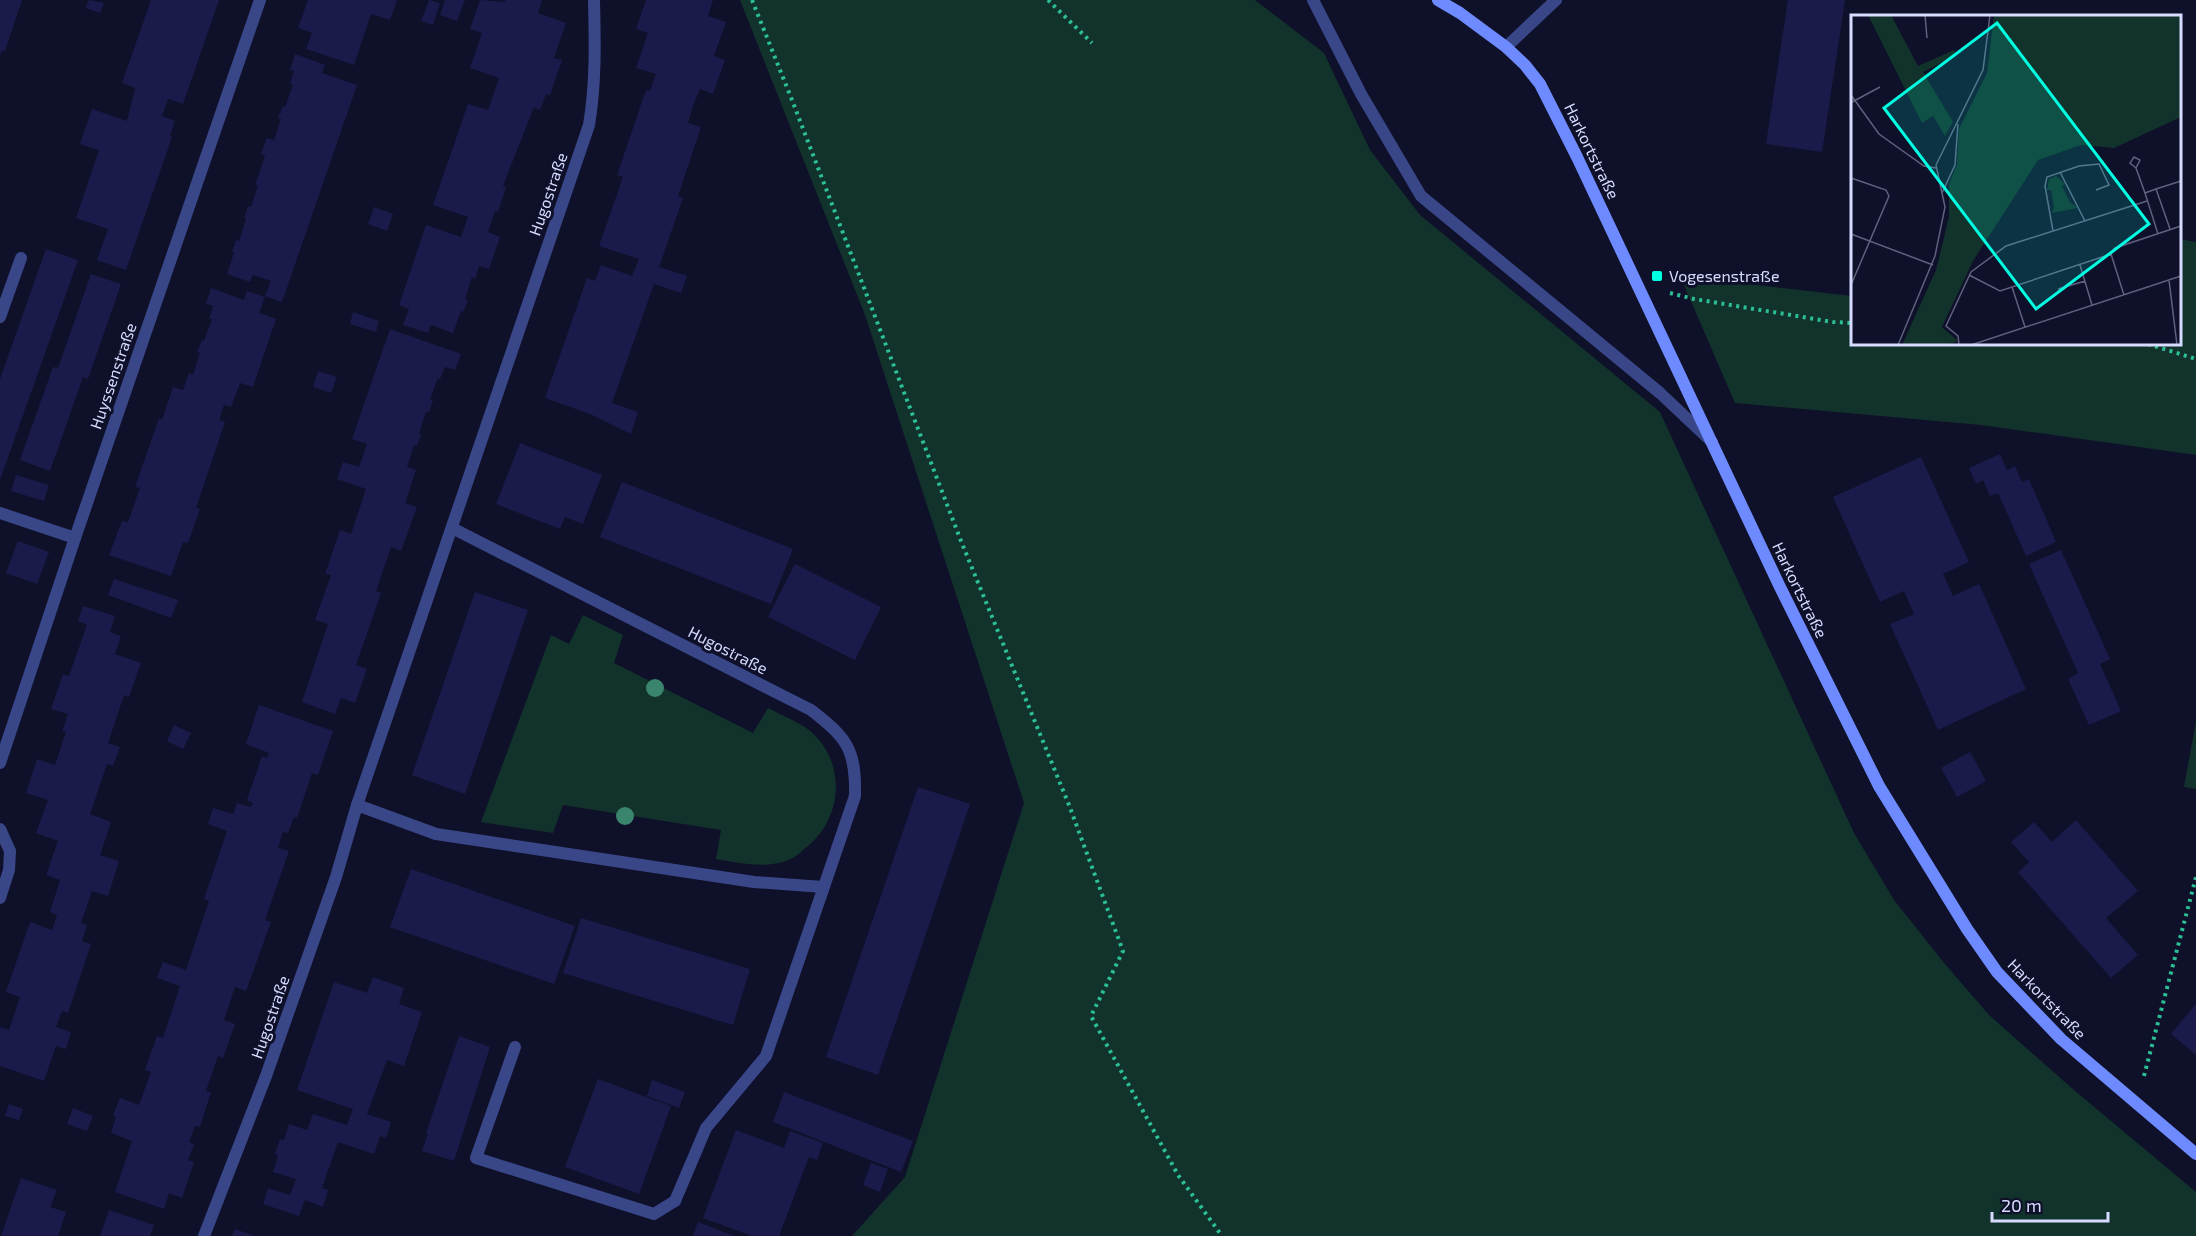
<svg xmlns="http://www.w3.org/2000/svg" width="2196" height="1236" viewBox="0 0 2196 1236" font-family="'Exo 2',sans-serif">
  <rect width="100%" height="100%" fill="#0f1029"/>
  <g fill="#12332b">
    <path d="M740,0H1255L1324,53L1370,150L1420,215L1660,412L1854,833L1894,900L1945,964L1989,1015L2074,1090L2196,1192V1236H852L905,1177L1024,803L865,315Z"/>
    <path d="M2180,239L2196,242V455L1981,425L1735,403L1680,276L1852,296V344H2180Z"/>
    <path d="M583,615L623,635L614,663L753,733L768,708C781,715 797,721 809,730C848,762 843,821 804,849C800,853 794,858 789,860C765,869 740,863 716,859L721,830L563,805L553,833L481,822L551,635L569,644Z"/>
    <path d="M2196,721V789L2184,787Z"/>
  </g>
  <g fill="#1b1b4b">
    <path d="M0,0H22L5,51H2L0,55Z"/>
    <path d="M89,0L104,3L100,13L86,8Z"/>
    <path d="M151,0H219L183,104L168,99L162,116L175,121L170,136L172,137L126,270L97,260L108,229L76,218L99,150L80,144L92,109L127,121L135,88L122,83Z"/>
    <path d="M308,0H397L390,20L371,14L354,65L306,49L312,33L298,28Z"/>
    <path d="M429,0L440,3L433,25L421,21Z"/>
    <path d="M445,0H465L457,21L440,15Z"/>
    <path d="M480,0L505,2V0H542L538,13L566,23L554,58L562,60L550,95L546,94L540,110L534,107L503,186L506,187L498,212L495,211L488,232L500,237L489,269L479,266L475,279L472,277L465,299L468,300L463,312L461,311L453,333L431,325L428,333L403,325L409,309L399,305L426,225L461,237L468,217L433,205L468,104L488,110L499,78L470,68L482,33L470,29Z"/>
    <path d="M646,0H713L708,16L726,22L714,56L725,60L713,94L700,89L693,106L688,123L701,127L678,196L683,198L659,267L687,276L681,293L654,284L612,403L638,412L631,434L590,414L545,398L587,278L595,281L601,265L632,276L639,259L599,246L623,177L617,175L646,90L650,91L656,74L636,68L648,33L636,29Z"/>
    <path d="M1788,0H1845L1822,152L1766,144Z"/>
    <path d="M295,54L325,65L322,73L357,85L282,302L265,296L271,281L253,275L250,282L227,274L234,253L232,252L236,240L239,241L246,219L244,218L248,206L251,207L258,185H255L265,156L261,154L267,138L274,140L281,119L278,118L283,106L285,107L293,85L290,84L294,71L290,70Z"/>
    <path d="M374,207L393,214L387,231L368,224Z"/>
    <path d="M46,249L78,260L0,480V379Z"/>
    <path d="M91,274L121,284L88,379L83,377L50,471L20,460L53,367L58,368Z"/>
    <path d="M211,288L244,300L247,291L265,297L259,313L276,319L253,387L240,383L231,407L224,405L219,420L225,422L196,508L200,509L188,543L183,542L171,576L109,555L122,521L128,522L140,488L135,487L159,418L162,420L173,387L183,390L189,373L193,375L200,353L197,352L202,340L204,341L212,319H209L213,306L206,304Z"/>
    <path d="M353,312L379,321L376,332L350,324Z"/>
    <path d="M390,329L461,354L455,370L445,367L440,379L438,378L430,399L433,400L429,412H426L419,433L421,434L417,446L414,445L407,467L416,470L405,503L417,507L401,551L391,547L376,591L381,593L356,665L367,669L355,703L341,698L335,714L302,702L328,624L315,620L331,575L325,574L340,530L351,534L366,489L337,479L343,462L359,467L367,444L352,439Z"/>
    <path d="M318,371L337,377L331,393L313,387Z"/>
    <path d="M520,443L602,475L583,524L565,517L560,529L496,504Z"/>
    <path d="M2000,454L2007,470L2015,466L2022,482L2029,479L2056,542L2026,556L1998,493L1990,496L1983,480L1976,484L1969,468Z"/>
    <path d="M1921,457L1969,562L1943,574L1953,596L1979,584L2026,689L1938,730L1890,624L1914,614L1904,591L1880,602L1833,497Z"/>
    <path d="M16,475L49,485L44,501L11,491Z"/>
    <path d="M622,482L793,549L771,604L600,537Z"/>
    <path d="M18,541L49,552L37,584L6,573Z"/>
    <path d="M2061,550L2110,659L2100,664L2121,711L2089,725L2068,679L2078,673L2029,564Z"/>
    <path d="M795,564L881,607L855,660L768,617Z"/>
    <path d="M114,579L178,600L171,618L108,595Z"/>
    <path d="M475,592L528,610L465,794L412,775Z"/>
    <path d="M83,606L115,616L110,632L121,636L115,654L141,663L129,697L124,695L108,743L120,747L113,766L107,764L90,814L111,822L100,855L119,861L108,896L92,891L81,923L87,925L82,941L91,944L68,1013L62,1011L56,1027L71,1032L66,1049L56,1046L44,1081L0,1066V1027L9,1030L20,997L6,992L30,922L52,930L57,915L50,912L60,880L46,875L58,841L36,833L48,800L26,793L37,759L55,765L66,732L62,731L68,714L51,709L63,674L69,676L87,625L78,621Z"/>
    <path d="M259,705L333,731L318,775L312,773L297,818L294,817L288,833L283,832L278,848L289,851L265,920L271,922L246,991L235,987L224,1020L235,1024L223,1058L218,1056L206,1091L211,1092L200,1127L195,1126L189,1142L194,1144L188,1160L194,1162L182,1198L169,1193L164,1209L115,1192L132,1141L111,1133L116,1117L113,1116L120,1098L139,1105L151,1072L145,1070L157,1036L163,1038L180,986L157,978L163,962L186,970L209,901L204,899L227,831L208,824L213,808L233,814L237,803L251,807L253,803L247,800L262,756L267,758L269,753L246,744Z"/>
    <path d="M174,725L191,733L183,749L167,741Z"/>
    <path d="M1970,752L1986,781L1957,797L1941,768Z"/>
    <path d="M918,787L970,804L878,1075L826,1057Z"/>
    <path d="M2076,820L2138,891L2106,918L2138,955L2111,978L2018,872L2029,862L2011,842L2034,822L2052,842Z"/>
    <path d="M411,869L575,926L554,984L390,927Z"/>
    <path d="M581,918L750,969L733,1025L563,973Z"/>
    <path d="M373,977L404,988L399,1004L422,1012L404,1066L387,1060L367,1114L391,1122L386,1138L380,1136L374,1154L338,1142L322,1188L328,1190L323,1207L305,1200L299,1216L263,1204L268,1188L290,1195L296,1179L273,1172L278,1156L275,1154L280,1139L284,1140L289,1124L307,1130L313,1114L347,1125L353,1109L297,1090L334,982L367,993Z"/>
    <path d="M2196,1004V1055L2171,1034Z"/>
    <path d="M459,1036L490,1047L454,1161L422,1151L428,1134L426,1133Z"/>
    <path d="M598,1079L671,1106L639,1194L565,1167Z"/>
    <path d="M652,1080L685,1092L679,1108L647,1096Z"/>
    <path d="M784,1092L913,1141L901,1172L773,1122Z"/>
    <path d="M9,1104L23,1109L19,1120L5,1116Z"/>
    <path d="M73,1108L93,1116L87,1131L67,1124Z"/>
    <path d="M736,1130L784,1148L790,1131L823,1143L817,1160L809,1157L779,1236H752L703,1218Z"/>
    <path d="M871,1163L888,1169L880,1192L863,1185Z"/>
    <path d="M21,1178L57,1190L50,1207L66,1212L58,1236H1Z"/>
    <path d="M109,1210L154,1225L150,1236H100Z"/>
    <path d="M698,1222L734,1236H693Z"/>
    <path d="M235,1229L254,1236H232Z"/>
  </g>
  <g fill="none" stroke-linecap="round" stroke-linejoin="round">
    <g stroke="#2cbf96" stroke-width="4" stroke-dasharray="3 4.5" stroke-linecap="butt">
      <path d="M752,0L792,100L961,541L1069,805L1123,951L1091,1016L1178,1175L1222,1236"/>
      <path d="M1048,0L1092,43"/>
      <path d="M1670,293L1694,299L1833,322L1852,323"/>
      <path d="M2148,344L2196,359"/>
      <path d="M2144,1076L2196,877"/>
    </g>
    <g stroke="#394789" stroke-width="12">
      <path d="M1313,0L1361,94L1421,196L1660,393L1712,442"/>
      <path d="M0,317L21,258"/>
      <path d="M515,1047L476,1158L654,1214L675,1201"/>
    </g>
    <g stroke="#394789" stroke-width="12">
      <path d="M1506,47L1556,0"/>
      <path d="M0,513L75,538"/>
      <path d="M452,528L811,710C847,738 856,749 855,796L766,1056L706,1128L675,1201"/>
      <path d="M0,763L75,538L260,0"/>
      <path d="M357,805L436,834L754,882L823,887"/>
      <path d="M0,829L10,851L9,870L0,898"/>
      <path d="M204,1236L266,1076L336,877L357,805L589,125C596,83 595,42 594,0"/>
    </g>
    <path stroke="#6e8aff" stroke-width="12" d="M1438,0L1460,13L1506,47L1525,65L1540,84L1577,157L1779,585L1879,786L1967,929L1997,972L2061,1039L2196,1154"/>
  </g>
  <g fill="#3a856e">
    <circle cx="655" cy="688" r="9"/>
    <circle cx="625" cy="816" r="9"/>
  </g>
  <rect fill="#03ffe2" stroke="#0f1029" stroke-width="2" x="1651" y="270" width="12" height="12" rx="3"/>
  <g text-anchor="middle" stroke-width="6" stroke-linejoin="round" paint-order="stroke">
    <g font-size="16" fill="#d7dbff" stroke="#0f1029">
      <text transform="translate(1592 151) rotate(64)" y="6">Harkortstraße</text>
      <text transform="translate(548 194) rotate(-71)" y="6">Hugostraße</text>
      <text transform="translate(113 376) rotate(-71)" y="6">Huyssenstraße</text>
      <text transform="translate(1800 590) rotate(64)" y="6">Harkortstraße</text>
      <text transform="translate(728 650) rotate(27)" y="6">Hugostraße</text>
      <text transform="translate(2047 999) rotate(46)" y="6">Harkortstraße</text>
      <text transform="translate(270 1017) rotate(-71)" y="6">Hugostraße</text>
    </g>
    <g font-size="16" fill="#d7dbff" stroke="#0f1029" text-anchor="start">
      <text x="1669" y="282">Vogesenstraße</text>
    </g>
  </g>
  <g transform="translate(1851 15)">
    <rect width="330" height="330" fill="#0f1029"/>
    <path d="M17,0H40L67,51L103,35L106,40L72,57L102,107L94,121L82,101L71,108ZM143,0H330V102L263,133L230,130L187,145L122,246L91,312L107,326L95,330H51L85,255L98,202V169L106,149L108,114L136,58ZM205,161L214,169L211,171L219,187L227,193L201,198L203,192L200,175H196L198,164Z" fill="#12332b"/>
    <path fill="none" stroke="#5f617f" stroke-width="1.5" d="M74,0L76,23M0,80L28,119L73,151L85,153M1,87L29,72M285,153L279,148L283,142L289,145L285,153L294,178L305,174L319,214M209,157L234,206M0,163L35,175L38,181L0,270M305,174L330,166M91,178L104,150L107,109M294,178L307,219M202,216L194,171L196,162L228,151L248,149L258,170L245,175M0,219L82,250M260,239L273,280M229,250L241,290M118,260L149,276L260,239L264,233L330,211M318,265L326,330M161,272L174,312M207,274L234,266M47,330L84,241L94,192L85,150L132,55L139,0M108,330L107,321L95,311L120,257L155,231L296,186M120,330L330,261"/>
    <path fill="#03ffe2" fill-opacity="0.15" stroke="#03ffe2" stroke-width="3" d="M146,8L298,209L185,294L33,93Z"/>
    <rect width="330" height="330" fill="none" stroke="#d7dbff" stroke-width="3"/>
  </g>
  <path d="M1992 1212v9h116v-9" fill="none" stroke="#d7dbff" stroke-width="3"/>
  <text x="2001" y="1212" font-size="18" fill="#d7dbff" stroke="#0f1029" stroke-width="4.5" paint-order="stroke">20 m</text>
</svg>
